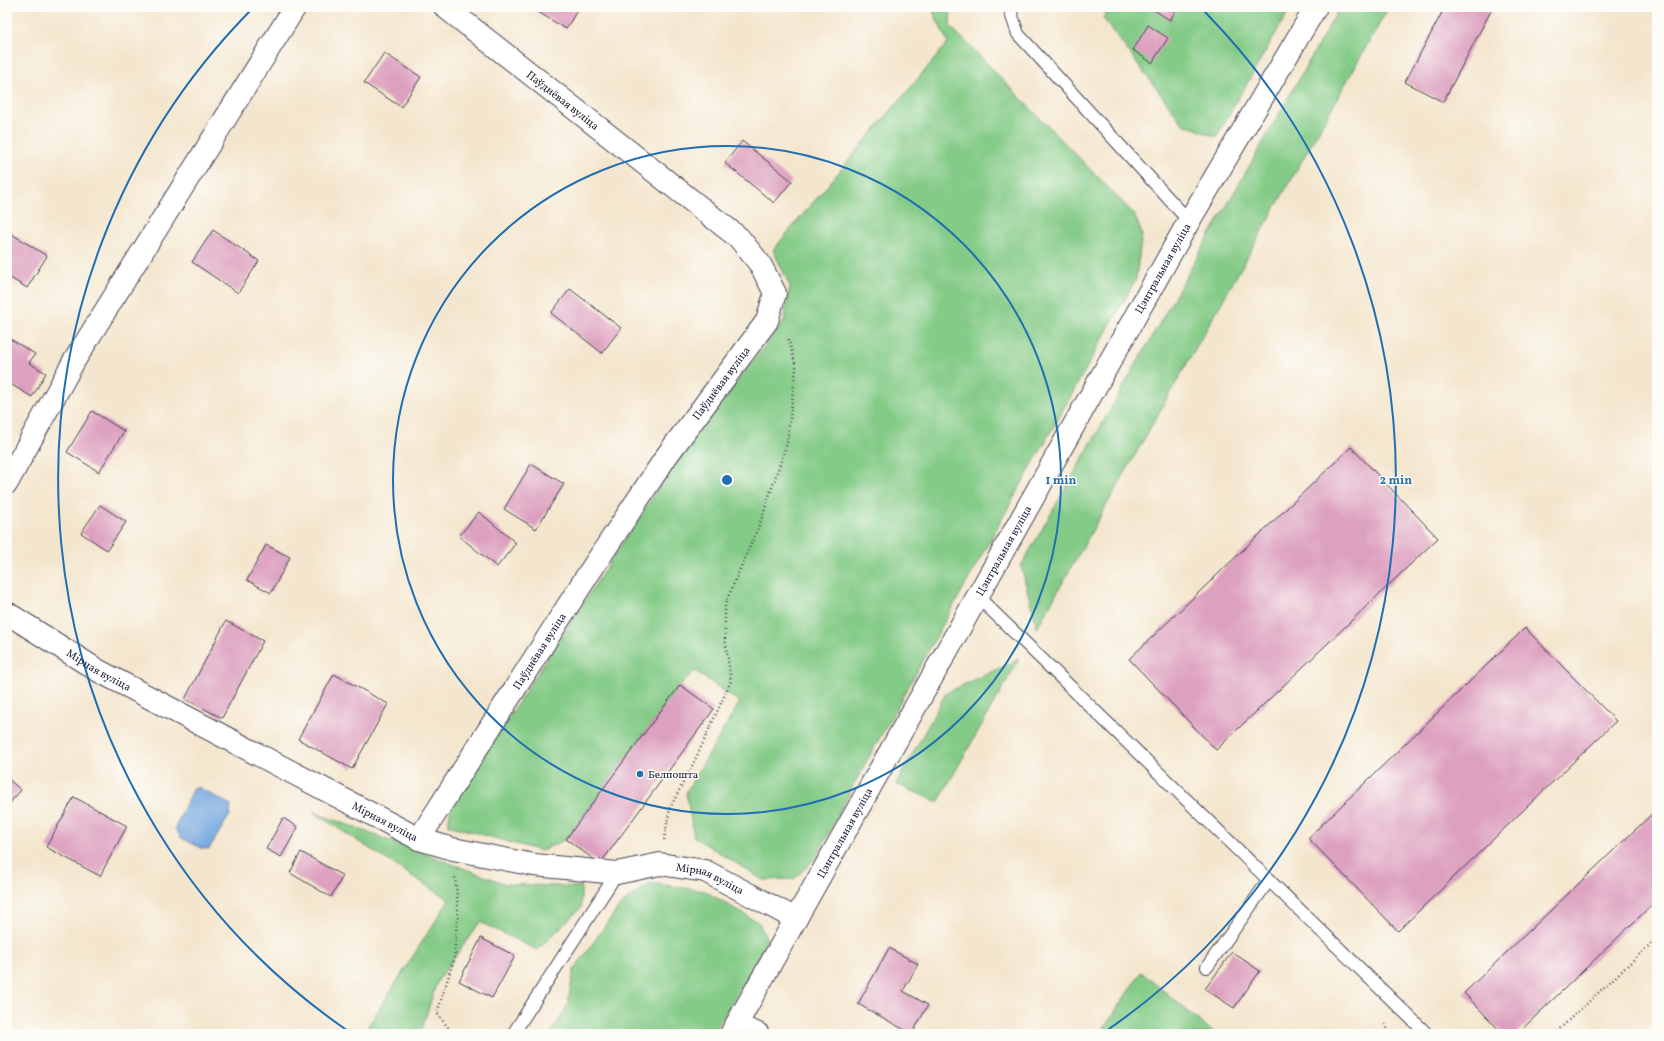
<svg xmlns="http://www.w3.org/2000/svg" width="1664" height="1041" viewBox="0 0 1664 1041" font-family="Vollkorn,serif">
  <rect width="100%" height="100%" fill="#fdfcf7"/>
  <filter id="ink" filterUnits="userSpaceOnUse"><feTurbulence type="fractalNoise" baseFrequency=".025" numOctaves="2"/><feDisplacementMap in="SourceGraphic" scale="8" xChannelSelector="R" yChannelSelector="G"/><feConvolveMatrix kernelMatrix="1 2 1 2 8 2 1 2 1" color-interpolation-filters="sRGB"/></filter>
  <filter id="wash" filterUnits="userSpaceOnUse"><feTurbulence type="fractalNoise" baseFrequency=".012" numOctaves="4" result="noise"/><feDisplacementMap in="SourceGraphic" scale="16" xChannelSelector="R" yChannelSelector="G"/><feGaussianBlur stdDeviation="0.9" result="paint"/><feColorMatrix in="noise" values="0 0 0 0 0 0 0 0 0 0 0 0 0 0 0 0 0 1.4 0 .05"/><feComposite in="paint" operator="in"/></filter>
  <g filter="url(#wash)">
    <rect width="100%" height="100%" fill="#f4e6ce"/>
    <g fill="#84cb87" stroke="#537661">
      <path d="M931,7H951L950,26L1134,214L1142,234L1136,279L854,784L816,858L794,879L763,880L694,837L686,792L740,702L695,671L680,685L566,839L541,851L448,825L451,806L675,462L784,321L790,286L773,250L948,43Z"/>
      <path d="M1110,7H1149L1170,20L1177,7H1291L1216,137L1183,124L1103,18Z"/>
      <path d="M1340,7H1389L1037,628L1021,566Z"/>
      <path d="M1019,659L938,802L896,784L946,693Z"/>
      <path d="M313,812L506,884L581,887V908L537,950L480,922L437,982L420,1034H363L449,900Z"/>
      <path d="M650,883L705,891L759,923L768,942L713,1034H551L567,1006L574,970L620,905Z"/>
      <path d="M1141,972L1215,1034H1100Z"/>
    </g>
    <path fill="#72a6df" stroke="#4a648d" d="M198,787L231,805L230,815L209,849L201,848L181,838L175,828L192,790Z"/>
    <g id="blocks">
      <g fill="#dda1c0">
        <path d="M530,7H579L566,29Z"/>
        <path d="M1149,7H1178L1170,20Z"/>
        <path d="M1445,7H1493L1443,102L1405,82Z"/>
        <path d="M1148,25L1168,38L1152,63L1133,50Z"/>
        <path d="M384,53L421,77L401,107L364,83Z"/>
        <path d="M742,141L792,181L774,203L725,163Z"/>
        <path d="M213,230L259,261L238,293L192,262Z"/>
        <path d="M7,231L47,256L27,288L7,276Z"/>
        <path d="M570,289L621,328L602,353L551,313Z"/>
        <path d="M7,337L35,354L29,363L46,373L32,397L7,382Z"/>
        <path d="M92,411L124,431L99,472L67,452Z"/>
        <path d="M1351,447L1438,538L1216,750L1129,659Z"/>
        <path d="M531,464L564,484L536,529L504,509Z"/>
        <path d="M100,505L126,522L107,550L81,533Z"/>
        <path d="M479,512L516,543L497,567L459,536Z"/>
        <path d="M266,545L290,557L271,593L247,580Z"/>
        <path d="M226,621L263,641L222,718L185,699Z"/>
        <path d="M1525,628L1616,721L1398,931L1308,838Z"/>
        <path d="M334,674L388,704L352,769L298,739Z"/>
        <path d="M680,685L714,709L600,864L566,839Z"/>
        <path d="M7,778L21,790L7,806Z"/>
        <path d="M74,797L127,826L100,876L46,847Z"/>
        <path d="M1657,809V900L1517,1034H1503L1464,993Z"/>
        <path d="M283,818L298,827L281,857L266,849Z"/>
        <path d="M301,852L343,876L331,897L290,873Z"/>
        <path d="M481,938L515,956L492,998L459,981Z"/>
        <path d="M889,948L918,964L903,991L928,1005L912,1034L858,1004Z"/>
        <path d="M1232,952L1260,971L1234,1008L1205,989Z"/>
      </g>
    </g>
  </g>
  <g filter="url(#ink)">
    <use href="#blocks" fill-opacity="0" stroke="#423f51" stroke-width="1"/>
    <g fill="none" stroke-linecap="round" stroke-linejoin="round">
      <defs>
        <g id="service">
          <path d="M1009,7L1018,34L1189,221"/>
          <path d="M978,597L1427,1034"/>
          <path d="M1207,967L1269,880"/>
          <path d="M513,1034L617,873"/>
        </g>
        <g id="minor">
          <path d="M7,483L74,361L295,7"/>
          <path id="s1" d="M7,613L97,670L419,839L453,849L534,865L617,873L660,864L705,871L796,919"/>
          <path id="s2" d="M419,839L585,579L668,454L767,321L775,293L760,264L739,238L445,7"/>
          <path d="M737,1025L758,1034"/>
        </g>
        <g id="tertiary">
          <path id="s3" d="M731,1034L1189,221L1316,7"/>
        </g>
      </defs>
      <use href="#service" stroke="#423f51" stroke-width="14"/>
      <use href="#minor" stroke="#423f51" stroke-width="24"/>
      <use href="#tertiary" stroke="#423f51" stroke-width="24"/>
      <g stroke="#423f51" stroke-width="2.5" stroke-dasharray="1 3" stroke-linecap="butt">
        <path d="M664,840L670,808L697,756L731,681L725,638V604L760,523L787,443L796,367L788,337"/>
        <path d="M1385,1024L1390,1034"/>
        <path d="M453,1034L437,1013L454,959L458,909L455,875"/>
        <path d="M1554,1034L1657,938"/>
      </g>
      <use href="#service" stroke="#fff" stroke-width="12"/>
      <use href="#minor" stroke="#fff" stroke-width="22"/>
      <use href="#tertiary" stroke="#fff" stroke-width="22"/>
    </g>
  </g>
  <g fill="none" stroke="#1f6fb2" stroke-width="2">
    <circle cx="727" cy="480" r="334"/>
    <path d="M348 1031A669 669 0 0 1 250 11M1204 11A669 669 0 0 1 1106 1031"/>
  </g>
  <circle fill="#1f6fb2" stroke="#fdfcf7" stroke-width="1.5" cx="640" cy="774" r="4"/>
  <g text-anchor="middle" stroke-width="3" stroke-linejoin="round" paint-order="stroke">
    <g font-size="11" fill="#22223b" stroke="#fdfcf7">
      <text transform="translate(563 100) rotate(38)" y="4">Паўднёвая вуліца</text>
      <text dy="4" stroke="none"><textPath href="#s3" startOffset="879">Цэнтральная вуліца</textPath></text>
      <text dy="4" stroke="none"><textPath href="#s2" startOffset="547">Паўднёвая вуліца</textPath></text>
      <text dy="4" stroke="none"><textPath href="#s3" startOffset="555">Цэнтральная вуліца</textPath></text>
      <text dy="4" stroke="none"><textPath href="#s2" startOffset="223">Паўднёвая вуліца</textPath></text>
      <text dy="4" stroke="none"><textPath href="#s1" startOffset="108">Мірная вуліца</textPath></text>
      <text dy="4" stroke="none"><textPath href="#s1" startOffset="432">Мірная вуліца</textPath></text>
      <text dy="4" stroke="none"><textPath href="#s3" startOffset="231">Цэнтральная вуліца</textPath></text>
      <text dy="4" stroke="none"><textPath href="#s1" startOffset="768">Мірная вуліца</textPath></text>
    </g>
    <g font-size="11" fill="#22223b" stroke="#fdfcf7" text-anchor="start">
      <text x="648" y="778">Белпошта</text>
    </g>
  </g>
  <circle cx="727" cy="480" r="6" fill="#1f6fb2" stroke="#fdfcf7" stroke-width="2"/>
  <g font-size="12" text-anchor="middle" font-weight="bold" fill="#1f6fb2" stroke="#fdfcf7" stroke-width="3" stroke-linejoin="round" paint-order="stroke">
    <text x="1061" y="484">1 min</text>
    <text x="1396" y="484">2 min</text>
  </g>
  <rect width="1664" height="1041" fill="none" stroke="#fdfcf7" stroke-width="24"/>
</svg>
